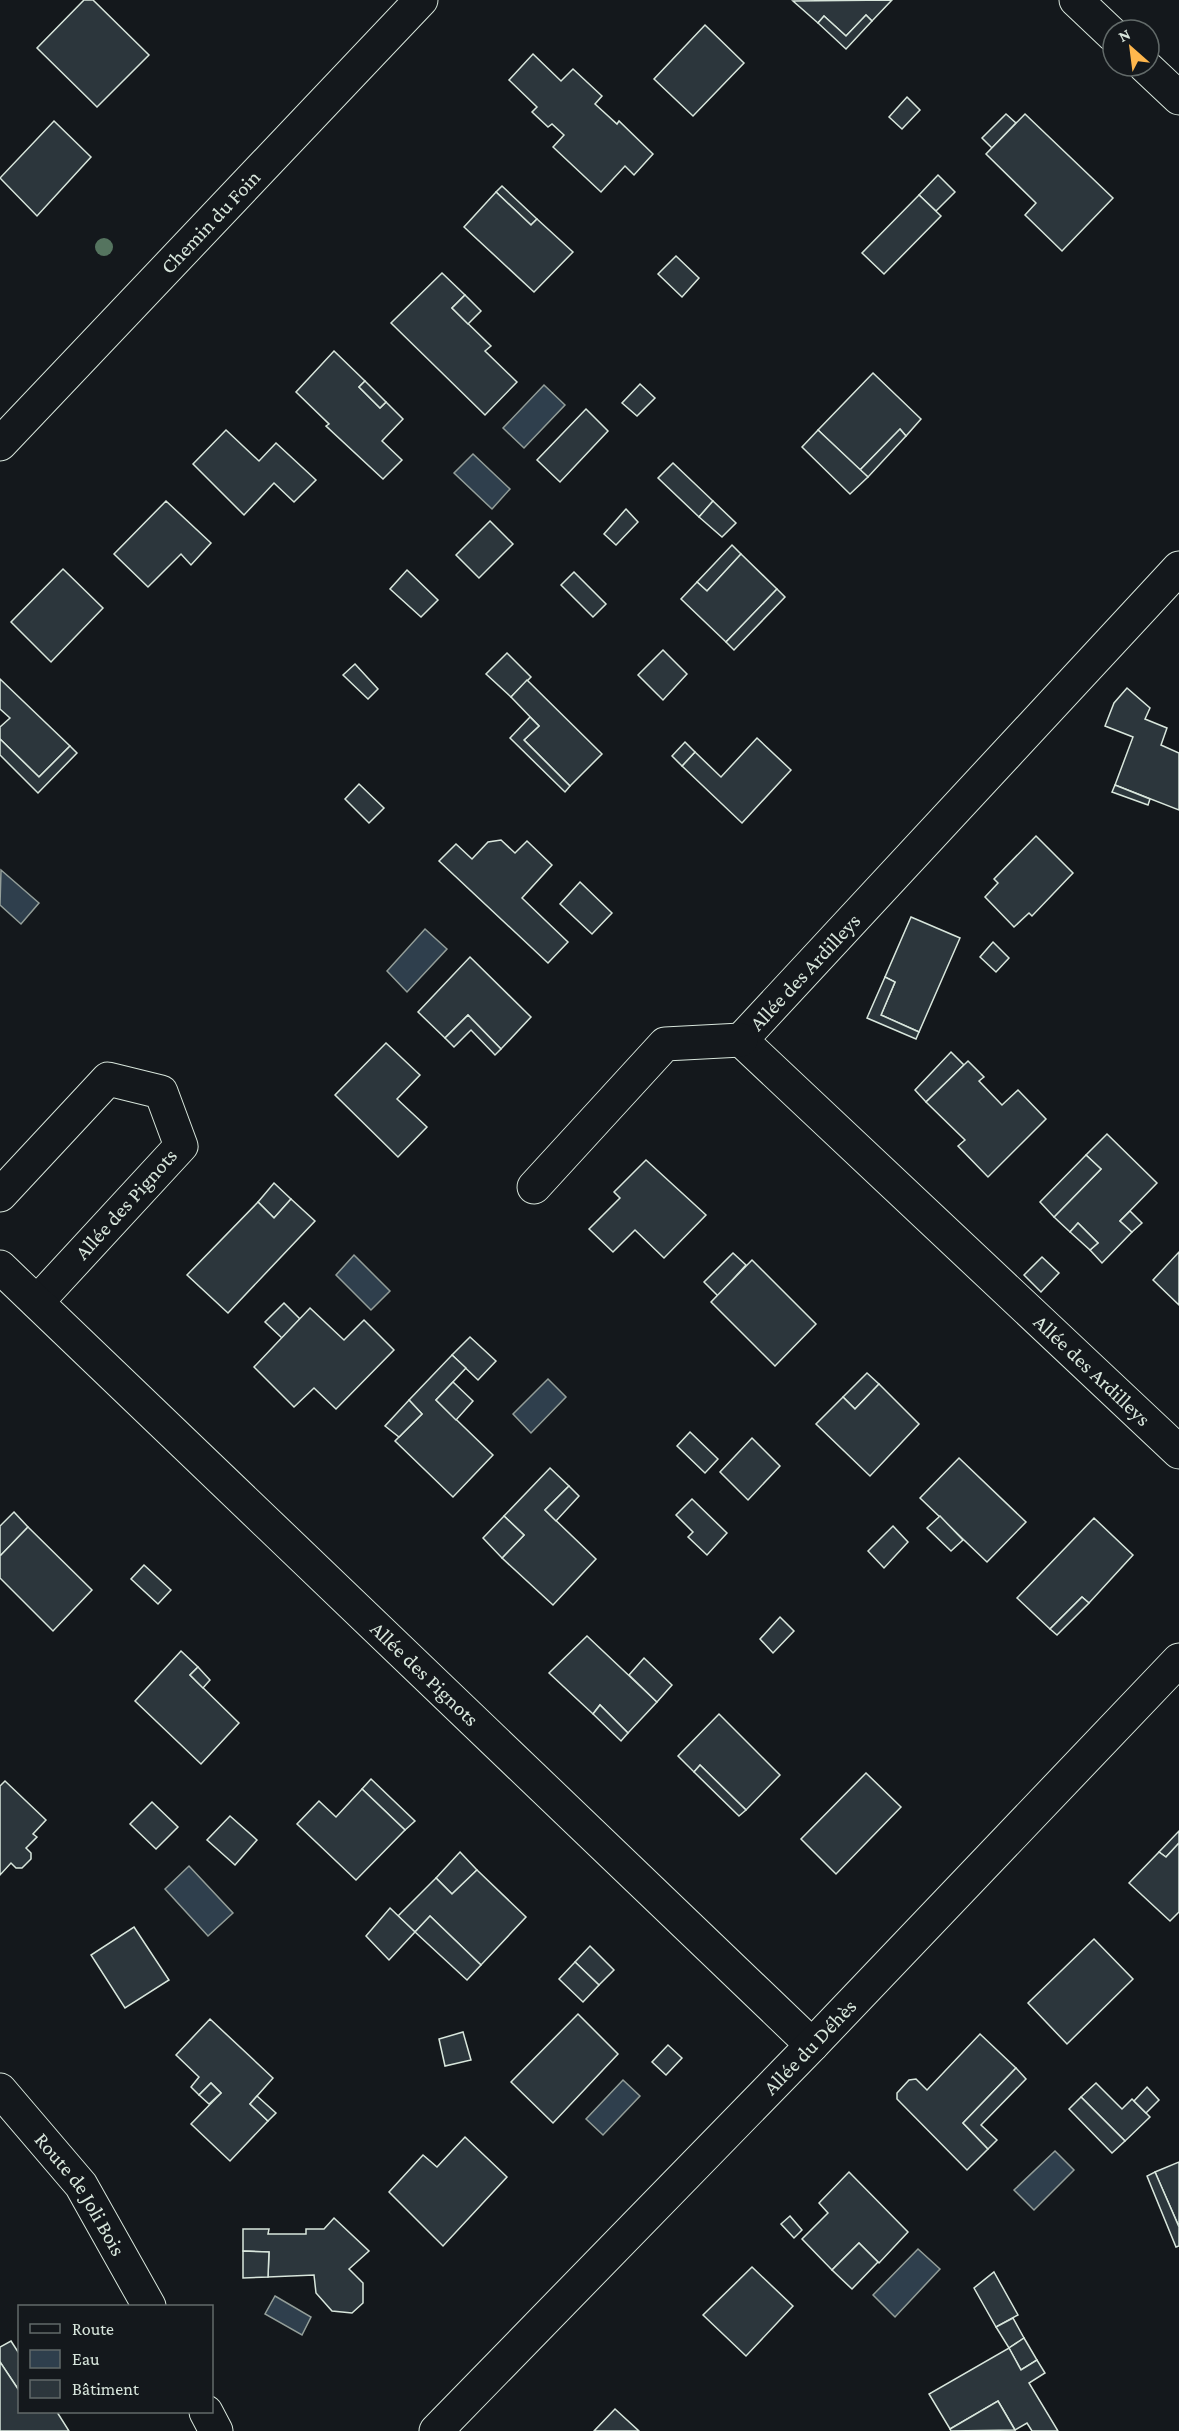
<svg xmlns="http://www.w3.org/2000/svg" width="1179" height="2431" viewBox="0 0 1179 2431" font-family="'Crimson Pro',serif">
  <rect width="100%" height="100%" fill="#14181c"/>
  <g fill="#2f3f4d" stroke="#939e99" stroke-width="1.5">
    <path d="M544,385L565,405L524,448L503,428Z"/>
    <path d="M473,454L510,489L492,509L454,473Z"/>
    <path d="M1,870L39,903L21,924L0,905Z"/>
    <path d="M425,929L447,949L407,992L387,971Z"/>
    <path d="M354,1255L390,1291L371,1310L336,1275Z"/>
    <path d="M548,1379L566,1397L531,1433L513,1414Z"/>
    <path d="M189,1866L233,1913L208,1936L165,1889Z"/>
    <path d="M623,2080L640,2096L603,2135L586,2119Z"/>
    <path d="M1055,2151L1074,2170L1034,2210L1014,2190Z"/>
    <path d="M918,2249L940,2269L895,2317L873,2295Z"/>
    <path d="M275,2296L311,2317L302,2335L265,2314Z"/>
  </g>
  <g fill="#2c363c" stroke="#d8e6dc" stroke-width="1.5">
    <path d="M84,0H93L149,55L97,107L37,48Z"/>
    <path d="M892,0L872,21L866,15L846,36L824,16L818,23L793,1Z"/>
    <path d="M866,15L872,21L846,49L818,23L824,16L846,36Z"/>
    <path d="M705,25L744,63L693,116L654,79Z"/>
    <path d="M533,54L561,81L573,69L602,96L595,104L617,124L619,121L653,154L634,175L625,166L601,192L553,147L564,135L552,124L548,127L532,112L537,107L509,80Z"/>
    <path d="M907,97L920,110L902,129L889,117Z"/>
    <path d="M1006,114L1016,123L992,148L982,138Z"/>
    <path d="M1025,114L1113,198L1062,251L1025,215L1036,203L986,154Z"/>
    <path d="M54,121L91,157L37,216L0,178Z"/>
    <path d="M938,175L955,192L936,211L919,195Z"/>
    <path d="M502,186L537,219L531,225L496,192Z"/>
    <path d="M496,192L531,225L537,219L573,252L534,292L464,227Z"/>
    <path d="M919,195L941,216L884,274L862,253Z"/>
    <path d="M676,256L699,278L682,297L658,274Z"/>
    <path d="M442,273L465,295L452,308L491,346L485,351L517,382L485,415L391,323Z"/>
    <path d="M465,295L481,311L468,324L452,308Z"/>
    <path d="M334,351L365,381L359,387L380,408L386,402L403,419L382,441L402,460L383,479L326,426L329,424L296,392Z"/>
    <path d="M873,373L921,419L906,436L900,429L860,470L818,430Z"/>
    <path d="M365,381L386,402L380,408L359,387Z"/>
    <path d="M640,384L655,398L637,416L622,403Z"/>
    <path d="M586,409L608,431L560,482L537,460Z"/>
    <path d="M900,429L906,436L868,477L860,470Z"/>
    <path d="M226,430L259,461L276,443L316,480L294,502L274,483L244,515L193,464Z"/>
    <path d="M818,430L868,477L850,494L802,447Z"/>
    <path d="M673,463L713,501L699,517L658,478Z"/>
    <path d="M166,501L211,543L191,565L181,554L148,587L114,554Z"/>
    <path d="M713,501L736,523L722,537L699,517Z"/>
    <path d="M626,509L638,522L616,545L604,534Z"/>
    <path d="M490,521L513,544L479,578L456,555Z"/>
    <path d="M732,545L741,554L707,591L697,582Z"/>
    <path d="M741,554L777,589L726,642L681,599L697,582L707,591Z"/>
    <path d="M63,569L103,608L51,662L11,622Z"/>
    <path d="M407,570L438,600L421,617L390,589Z"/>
    <path d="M574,572L606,604L593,617L561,585Z"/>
    <path d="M777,589L785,597L734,650L726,642Z"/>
    <path d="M663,650L687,674L663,700L638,675Z"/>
    <path d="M507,653L531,677L511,697L486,674Z"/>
    <path d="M355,664L378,689L368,699L343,675Z"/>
    <path d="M0,679L70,746L39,777L0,739V727L10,718L0,709Z"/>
    <path d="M527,680L602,754L570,786L524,740L539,726L511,697Z"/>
    <path d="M1127,688L1150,708L1145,719L1167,728L1161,745L1179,753V810L1115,785L1133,737L1105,726L1114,703Z"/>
    <path d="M530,717L539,726L524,740L570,786L565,792L510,738Z"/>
    <path d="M757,738L791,770L742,823L682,766L695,752L721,777Z"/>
    <path d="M0,739L39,777L70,746L77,753L38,793L0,755Z"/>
    <path d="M685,742L695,752L682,766L672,756Z"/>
    <path d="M359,784L384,808L369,823L345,799Z"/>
    <path d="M1115,785L1150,799L1148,805L1112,792Z"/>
    <path d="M1036,836L1073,873L1032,916L1029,913L1014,927L985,897L998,883L994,879Z"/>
    <path d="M501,840L515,853L527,841L552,865L522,898L568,942L548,963L439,861L456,844L472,859L488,842Z"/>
    <path d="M580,882L612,913L592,934L560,904Z"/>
    <path d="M911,917L960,938L919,1032L881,1015L895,982L885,977Z"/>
    <path d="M993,942L1009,958L996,972L980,957Z"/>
    <path d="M470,957L531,1017L501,1049L468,1015L445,1038L418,1012Z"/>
    <path d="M885,977L895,982L881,1015L919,1032L916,1039L867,1018Z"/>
    <path d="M468,1015L501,1049L495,1055L471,1030L454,1047L445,1038Z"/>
    <path d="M386,1043L420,1075L397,1099L427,1127L398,1157L335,1095Z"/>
    <path d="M951,1052L964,1065L926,1102L915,1090Z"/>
    <path d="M968,1061L984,1077L979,1081L1002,1105L1018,1090L1046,1119L988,1177L958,1146L965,1140L926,1102Z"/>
    <path d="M1107,1134L1157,1183L1120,1221L1132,1232L1102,1263L1090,1250L1098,1243L1078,1223L1070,1232L1054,1217L1101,1169L1086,1155Z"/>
    <path d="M1086,1155L1101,1169L1054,1217L1040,1202Z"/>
    <path d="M646,1160L706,1215L664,1258L635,1230L613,1252L589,1229L620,1198L614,1192Z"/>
    <path d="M274,1183L291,1199L274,1218L258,1202Z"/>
    <path d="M291,1199L315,1221L228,1313L187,1275L258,1202L274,1218Z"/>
    <path d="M1130,1211L1142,1223L1132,1232L1120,1221Z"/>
    <path d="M1078,1223L1098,1243L1090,1250L1070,1232Z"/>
    <path d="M1179,1252V1305L1153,1280Z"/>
    <path d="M733,1253L746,1265L718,1296L704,1282Z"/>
    <path d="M1042,1257L1059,1273L1041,1292L1024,1275Z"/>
    <path d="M752,1260L816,1324L775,1366L711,1302Z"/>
    <path d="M284,1303L300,1319L282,1338L265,1322Z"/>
    <path d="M310,1308L344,1340L364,1320L394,1350L336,1409L314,1388L294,1407L254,1367Z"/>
    <path d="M470,1337L496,1361L478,1380L452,1355Z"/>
    <path d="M452,1355L466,1368L436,1400L493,1455L453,1497L395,1441L422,1414L409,1400Z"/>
    <path d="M867,1373L879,1384L855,1409L843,1397Z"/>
    <path d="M453,1382L473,1401L456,1420L436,1400Z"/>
    <path d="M879,1384L919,1424L870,1476L816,1424L843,1397L855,1409Z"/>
    <path d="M409,1400L422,1414L399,1437L385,1426Z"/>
    <path d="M690,1432L718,1459L705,1473L677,1446Z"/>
    <path d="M752,1438L780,1466L748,1500L720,1472Z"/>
    <path d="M959,1458L1026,1522L987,1562L920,1498Z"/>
    <path d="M550,1468L569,1486L545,1510L596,1559L553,1605L502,1558L524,1535L504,1516Z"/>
    <path d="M569,1486L579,1496L556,1521L545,1510Z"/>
    <path d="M692,1499L727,1533L707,1555L688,1537L693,1532L676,1515Z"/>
    <path d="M14,1512L28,1527L0,1556V1526Z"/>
    <path d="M504,1516L524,1535L502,1558L483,1538Z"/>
    <path d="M940,1516L963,1540L951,1551L927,1528Z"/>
    <path d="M1094,1518L1133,1555L1089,1603L1082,1597L1050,1629L1017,1598Z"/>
    <path d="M893,1526L908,1542L884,1568L868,1551Z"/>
    <path d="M28,1527L92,1590L53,1631L0,1578V1556Z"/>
    <path d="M144,1565L171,1590L158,1604L131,1579Z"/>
    <path d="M1082,1597L1089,1603L1057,1635L1050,1629Z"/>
    <path d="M780,1617L794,1631L773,1653L760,1639Z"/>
    <path d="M587,1636L657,1702L628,1733L600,1705L593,1714L549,1673Z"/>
    <path d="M181,1651L198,1667L190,1675L239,1723L201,1764L135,1701Z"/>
    <path d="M644,1658L672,1685L657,1702L629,1675Z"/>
    <path d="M198,1667L210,1680L203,1688L190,1675Z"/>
    <path d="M600,1705L628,1733L621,1741L593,1714Z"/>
    <path d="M719,1714L780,1775L746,1810L700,1765L694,1772L678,1756Z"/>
    <path d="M700,1765L746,1810L739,1816L694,1772Z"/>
    <path d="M866,1773L901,1807L836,1874L801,1839Z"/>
    <path d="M371,1779L415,1821L405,1830L362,1789Z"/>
    <path d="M5,1781L46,1820L33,1834L37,1837L26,1848L31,1853V1859L22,1868H16L11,1863L0,1875V1786Z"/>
    <path d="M362,1789L405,1830L356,1880L297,1824L319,1801L336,1817Z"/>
    <path d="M152,1802L178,1827L156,1849L130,1824Z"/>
    <path d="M230,1816L257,1840L235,1865L207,1840Z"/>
    <path d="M1179,1831V1843L1166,1857L1159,1852Z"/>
    <path d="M1179,1843V1912L1170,1921L1129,1883L1159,1852L1166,1857Z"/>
    <path d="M460,1852L477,1870L452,1894L436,1878Z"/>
    <path d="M477,1870L526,1917L481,1965L430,1916L415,1932L398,1916L436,1878L452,1894Z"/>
    <path d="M390,1908L415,1932L389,1960L366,1936Z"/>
    <path d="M430,1916L481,1965L467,1980L415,1932Z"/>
    <path d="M134,1927L169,1980L125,2008L91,1955Z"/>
    <path d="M1094,1939L1133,1979L1067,2044L1028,2003Z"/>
    <path d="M590,1946L614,1970L599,1985L575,1962Z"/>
    <path d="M575,1962L599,1985L583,2002L559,1979Z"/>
    <path d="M578,2014L618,2054L553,2123L511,2082Z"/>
    <path d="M210,2019L273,2078L250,2104L268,2121L230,2161L191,2124L221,2093L211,2083L199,2095L191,2087L199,2077L176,2055Z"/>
    <path d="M463,2032L471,2060L445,2066L439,2039Z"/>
    <path d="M980,2034L1016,2068L963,2123L988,2149L967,2170L897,2099V2093L909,2080L916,2079L927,2090Z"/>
    <path d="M668,2045L682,2058L666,2075L652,2062Z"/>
    <path d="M1016,2068L1026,2079L981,2125L997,2140L988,2149L963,2123Z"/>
    <path d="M211,2083L221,2093L209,2104L199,2095Z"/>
    <path d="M1096,2083L1122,2109L1132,2099L1150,2117L1125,2141L1081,2097Z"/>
    <path d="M1147,2087L1159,2100L1146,2113L1134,2101Z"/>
    <path d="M257,2096L276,2113L268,2121L250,2104Z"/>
    <path d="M1081,2097L1125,2141L1112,2153L1069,2109Z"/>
    <path d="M465,2137L507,2177L443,2246L389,2192L423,2155L437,2167Z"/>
    <path d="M1179,2162V2227L1155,2172Z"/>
    <path d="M849,2172L908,2232L879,2263L859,2243L832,2270L802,2239L828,2213L819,2203Z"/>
    <path d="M1155,2172L1179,2227V2246L1176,2247L1147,2176Z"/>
    <path d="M790,2216L802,2230L794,2238L781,2224Z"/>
    <path d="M334,2218L369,2251L349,2269L363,2283V2303L352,2313L332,2311L316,2293L314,2275L268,2277L269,2252L243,2251V2229H269L268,2234H306V2229H324Z"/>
    <path d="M859,2243L878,2262L852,2289L832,2270Z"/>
    <path d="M243,2251L269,2252L268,2277L243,2278Z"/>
    <path d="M752,2267L793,2306L746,2356L703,2315Z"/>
    <path d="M994,2272L1018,2315L996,2327L974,2288Z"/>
    <path d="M1013,2318L1024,2338L1009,2348L996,2327Z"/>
    <path d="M1024,2338L1037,2360L1021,2370L1009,2348Z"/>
    <path d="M11,2341L20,2355V2392L0,2362V2347Z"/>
    <path d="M1009,2348L1021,2370L1037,2360L1045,2373L1029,2383L1058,2431H1032L1027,2423L1015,2430L998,2401L950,2429L929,2394Z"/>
    <path d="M0,2362L20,2392V2412H57L69,2431H0Z"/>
    <path d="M998,2401L1015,2430L951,2431L950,2429Z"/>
    <path d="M615,2409L639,2431H594Z"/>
  </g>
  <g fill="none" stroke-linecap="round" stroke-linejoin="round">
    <defs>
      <g id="minor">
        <path d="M1076,0L1113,35"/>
        <path d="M1145,66L1179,98"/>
        <path id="s1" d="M0,444L421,0"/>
        <path id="s2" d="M1179,568L741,1040L1179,1452"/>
        <path d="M534,1187L665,1044L741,1040"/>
        <path d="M0,1195L108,1079L161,1092L181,1146L37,1302"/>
        <path id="s3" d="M0,1267L812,2045"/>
        <path id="s4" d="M0,2090L81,2185L149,2306"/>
        <path d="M206,2412L216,2431"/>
        <path id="s5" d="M436,2431L812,2045L1179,1660"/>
      </g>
    </defs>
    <use href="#minor" stroke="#d8e6dc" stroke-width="35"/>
    <use href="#minor" stroke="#14181c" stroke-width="33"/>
  </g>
  <circle fill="#55745f" cx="104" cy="247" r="9"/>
  <g text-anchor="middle" stroke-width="4.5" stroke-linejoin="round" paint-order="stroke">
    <g font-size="21" fill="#d8e6dc" stroke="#14181c">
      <text dy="7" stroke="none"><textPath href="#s1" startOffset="306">Chemin du Foin</textPath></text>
      <text transform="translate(805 972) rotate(-47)" y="7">Allée des Ardilleys</text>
      <text transform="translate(126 1204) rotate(-48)" y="7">Allée des Pignots</text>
      <text dy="7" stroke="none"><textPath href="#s2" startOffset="1126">Allée des Ardilleys</textPath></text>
      <text dy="7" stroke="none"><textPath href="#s3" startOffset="588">Allée des Pignots</textPath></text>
      <text dy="7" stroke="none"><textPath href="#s5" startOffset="536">Allée du Déhès</textPath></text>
      <text dy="7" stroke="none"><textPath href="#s4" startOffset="132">Route de Joli Bois</textPath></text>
    </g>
  </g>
  <rect x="18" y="2305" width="195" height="108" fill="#14181c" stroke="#626a69" stroke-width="1.5"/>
  <rect x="30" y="2324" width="30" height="9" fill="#14181c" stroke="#626a69" stroke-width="1.5"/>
  <text x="72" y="2335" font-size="18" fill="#d8e6dc">Route</text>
  <rect x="30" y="2350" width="30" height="18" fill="#2f3f4d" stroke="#626a69" stroke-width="1.5"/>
  <text x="72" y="2365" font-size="18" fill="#d8e6dc">Eau</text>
  <rect x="30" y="2380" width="30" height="18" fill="#2c363c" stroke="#626a69" stroke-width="1.5"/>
  <text x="72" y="2395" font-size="18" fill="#d8e6dc">Bâtiment</text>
  <g transform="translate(1131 48) rotate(332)"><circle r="28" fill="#14181c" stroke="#626a69" stroke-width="1.5"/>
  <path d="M0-4.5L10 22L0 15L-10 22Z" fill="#ffb74d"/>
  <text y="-9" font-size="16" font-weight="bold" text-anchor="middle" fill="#d8e6dc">N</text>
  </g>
</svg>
